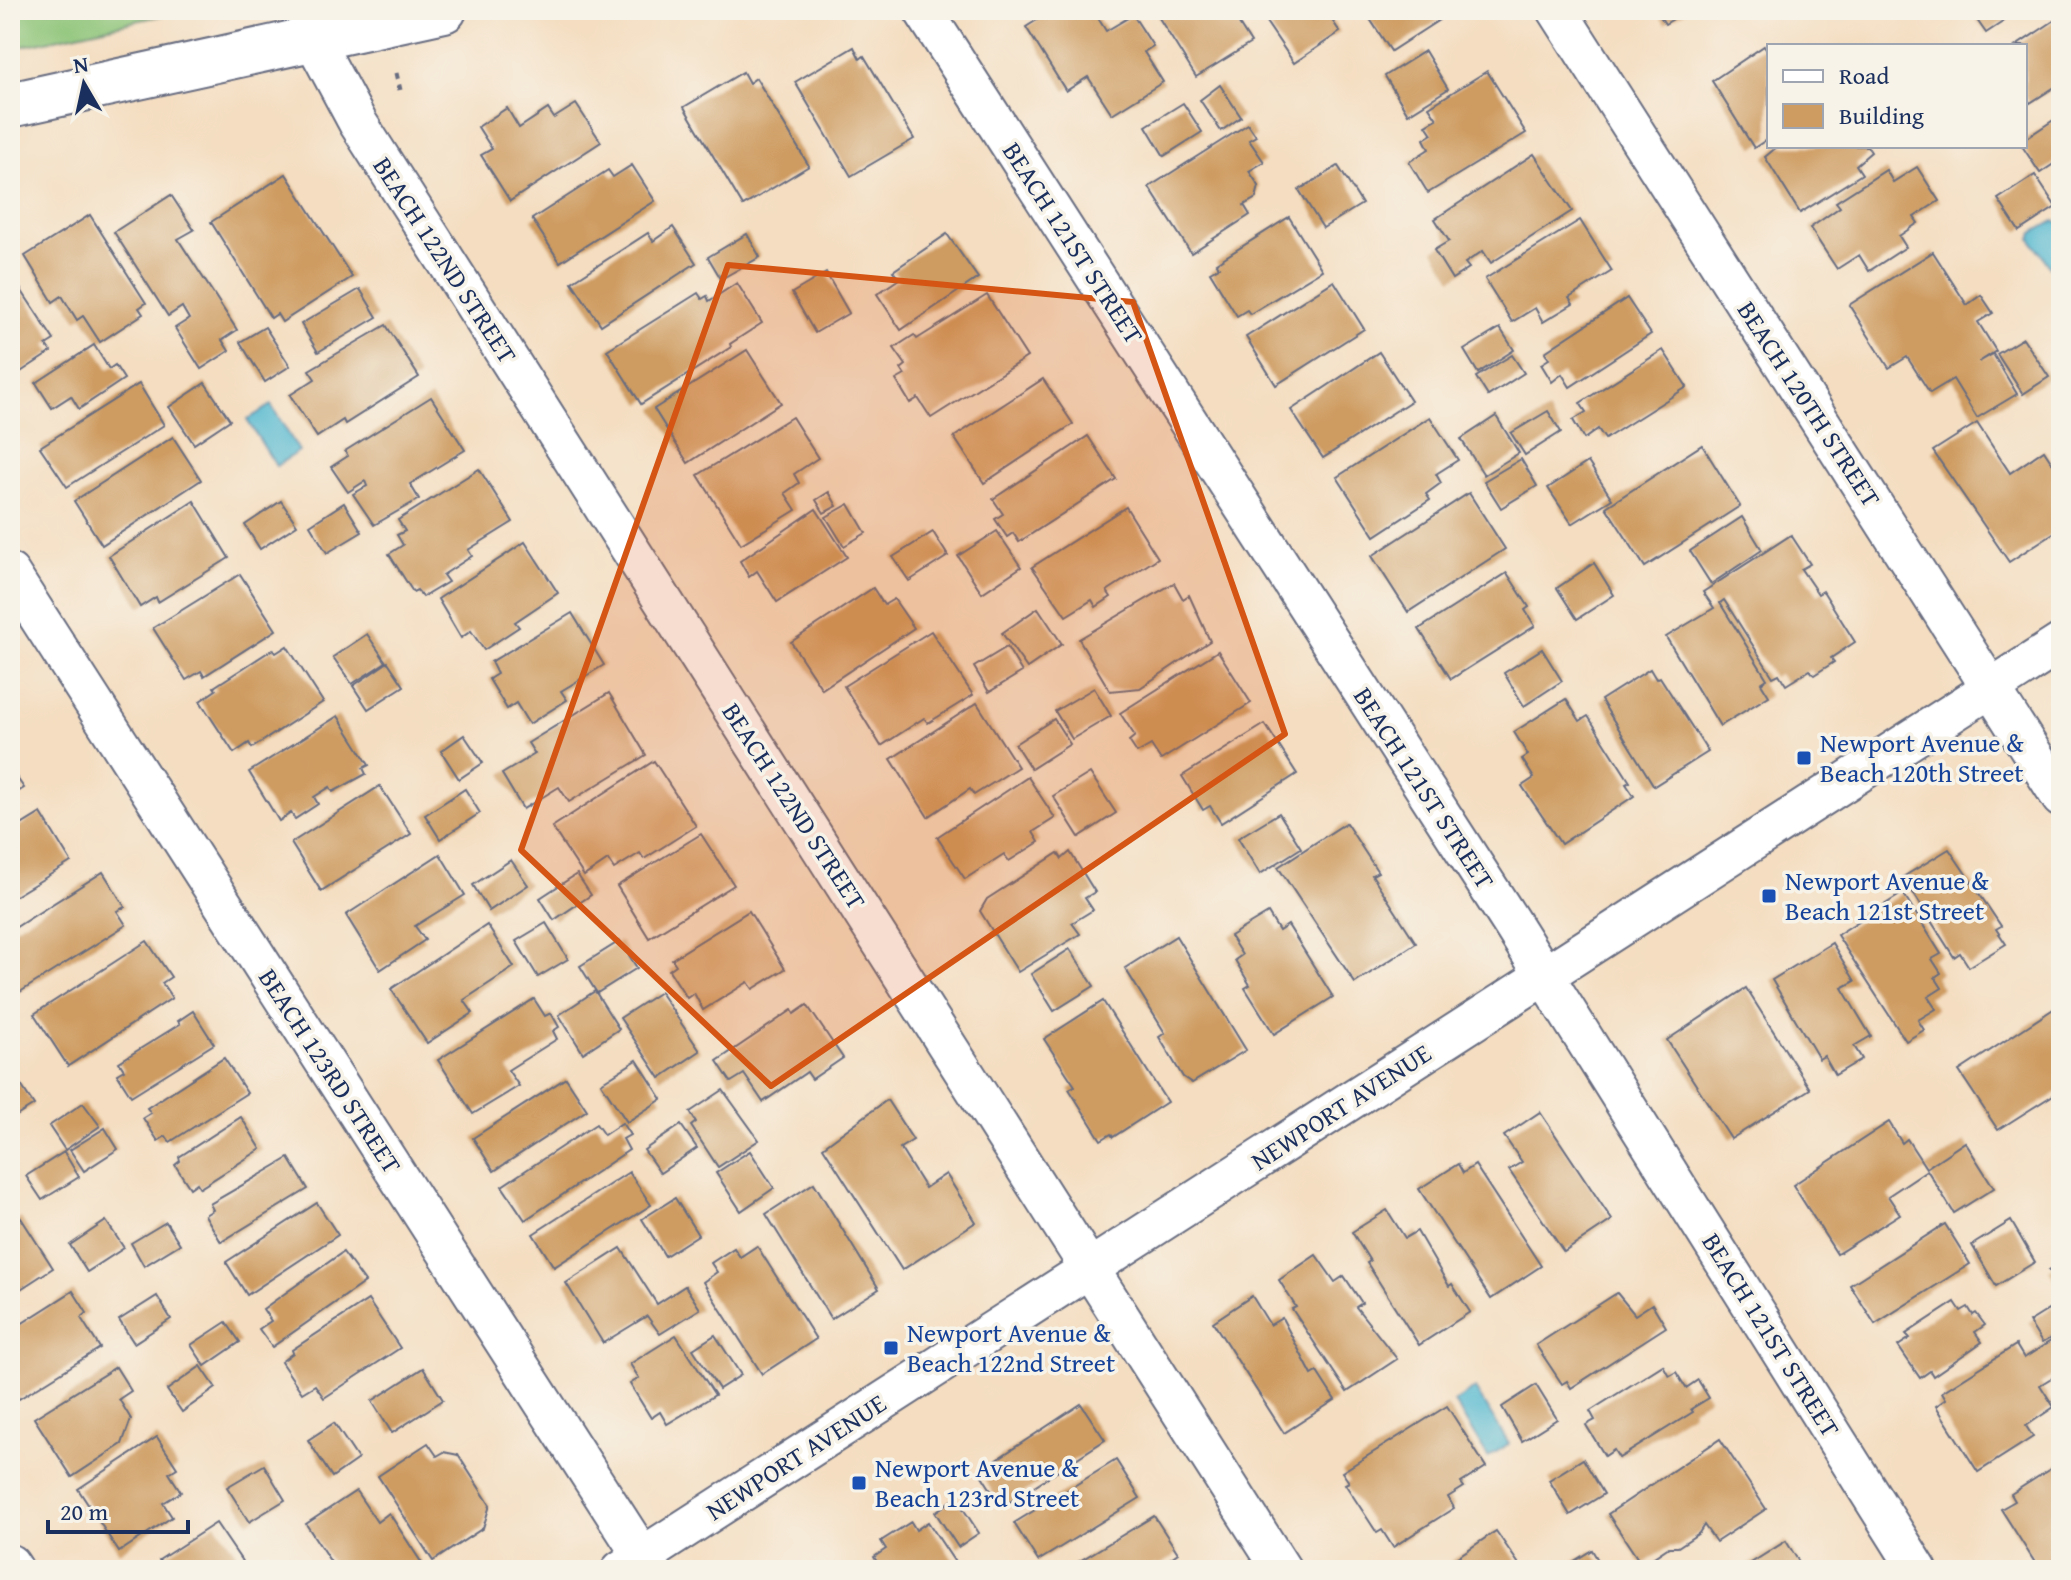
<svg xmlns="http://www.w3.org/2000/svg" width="2071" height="1580" viewBox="0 0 2071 1580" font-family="'Gentium Book Plus',serif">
  <rect width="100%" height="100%" fill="#f7f3e8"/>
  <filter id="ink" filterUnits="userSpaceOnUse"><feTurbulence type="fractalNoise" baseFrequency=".0125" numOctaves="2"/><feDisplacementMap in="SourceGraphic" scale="16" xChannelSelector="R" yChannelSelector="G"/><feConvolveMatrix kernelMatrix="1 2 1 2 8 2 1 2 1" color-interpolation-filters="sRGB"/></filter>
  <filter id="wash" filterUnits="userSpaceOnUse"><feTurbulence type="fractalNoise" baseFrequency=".006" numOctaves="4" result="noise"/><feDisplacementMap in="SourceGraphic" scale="32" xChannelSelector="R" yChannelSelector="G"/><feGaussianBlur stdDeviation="1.8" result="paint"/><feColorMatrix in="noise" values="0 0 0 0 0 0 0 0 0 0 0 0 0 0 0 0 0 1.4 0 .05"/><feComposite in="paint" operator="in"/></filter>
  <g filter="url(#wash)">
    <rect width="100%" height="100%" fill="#f4ddc0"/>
    <path fill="#8dc478" stroke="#547a6b" stroke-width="2" d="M10,10H186L10,49Z"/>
    <g fill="#52b8d0" stroke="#367497" stroke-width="2">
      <path d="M2054,221L2061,223V283L2031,239L2033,233Z"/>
      <path d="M271,405L299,451L276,466L247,420Z"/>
      <path d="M1475,1389L1509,1444L1488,1457L1454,1402Z"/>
    </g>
    <g id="blocks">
      <g fill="#ce9b60">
        <path d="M1053,10H1093L1106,31L1133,15L1153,46L1144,52L1163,82L1112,114L1088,77L1066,91L1026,27Z"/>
        <path d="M1154,10H1230L1251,43L1196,77Z"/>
        <path d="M1258,10H1325L1340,32L1294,63Z"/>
        <path d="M1364,10H1433L1439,20L1391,51Z"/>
        <path d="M1656,10H1688L1665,24Z"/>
        <path d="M1970,10H2021L1986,33Z"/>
        <path d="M2061,16V83L2030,103L2025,95V46H2016Z"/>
        <path d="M1764,46L1769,54V138L1754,148L1712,81Z"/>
        <path d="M854,47L860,59L864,56L914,139L851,176L795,82Z"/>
        <path d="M1425,51L1448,89L1408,114L1385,76Z"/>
        <path d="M1487,71L1526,133L1428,193L1409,162L1429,149L1424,139L1432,134L1426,125L1437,119L1429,107Z"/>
        <path d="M743,72L749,83L756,78L809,166L743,206L684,107Z"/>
        <path d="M1220,85L1241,117L1221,131L1200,100Z"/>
        <path d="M1183,103L1202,132L1164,156L1146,126Z"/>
        <path d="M576,104L601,142L510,201L481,155L492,149L478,127L507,108L519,128L548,109L554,118Z"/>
        <path d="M2061,115V159L2040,173L2022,146L2025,139Z"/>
        <path d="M1248,124L1256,136L1249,140L1264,162L1249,171L1259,186L1256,198L1244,205L1250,215L1191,253L1149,187Z"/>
        <path d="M1778,146H1867L1871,152L1856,165L1862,174L1800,213L1765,157Z"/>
        <path d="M1534,154L1572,211L1491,263L1483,251L1465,263L1469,268L1452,279L1434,250L1449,241L1435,219Z"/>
        <path d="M632,165L655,201L560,262L532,219L608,170L613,177Z"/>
        <path d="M1338,166L1362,204L1323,228L1299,190Z"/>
        <path d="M1917,167L1939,201L1914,217L1918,223L1899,236L1906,247L1869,271L1859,255L1837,269L1810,228L1840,207L1836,202L1886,170L1893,182Z"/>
        <path d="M286,174L352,277L282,322L277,314L271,318L211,222Z"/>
        <path d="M2035,175L2056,207L2019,231L1998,199Z"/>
        <path d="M171,195L194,230L178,239L237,330L222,340L229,351L201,369L175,328L189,319L182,307L168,316L114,232Z"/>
        <path d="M90,215L146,303L139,308L143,314L100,342L83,316L77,320L62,296L53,302L25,256Z"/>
        <path d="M1289,217L1322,270L1250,314L1247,310L1237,316L1210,272L1219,267L1216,263Z"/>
        <path d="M1580,220L1612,271L1569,298L1573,304L1543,322L1535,308L1512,322L1485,279Z"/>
        <path d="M673,227L696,263L601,325L572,282L648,233L653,241Z"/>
        <path d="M747,234L760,257L721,279L708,257Z"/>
        <path d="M947,234L978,278L901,330L877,294L899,279L893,271Z"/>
        <path d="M1933,252L1967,305L1981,295L1993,313L1978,322L1996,351L1979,362L1993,354L2017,394L1977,418L1953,379L1930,393L1907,357L1889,368L1849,305Z"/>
        <path d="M10,273L54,340L46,345L51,352L10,379Z"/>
        <path d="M826,273L849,313L815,333L792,293Z"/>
        <path d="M1334,281L1364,329L1276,385L1246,337Z"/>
        <path d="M737,283L762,323L730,344L731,347L641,404L607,350L698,293L702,299L707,296L709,301Z"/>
        <path d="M360,289L377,317L318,352L301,324Z"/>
        <path d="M987,295L1027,357L931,418L918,398L910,403L896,380L905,375L901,369L906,365L894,348L914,335L917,339Z"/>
        <path d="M1627,298L1651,334L1570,387L1562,374L1552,382L1541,364L1549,359L1545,352Z"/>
        <path d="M386,325L419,377L345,424L343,420L317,437L290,395L315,379L309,370Z"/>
        <path d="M265,327L290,366L265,382L240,342Z"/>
        <path d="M1500,328L1514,350L1478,373L1464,350Z"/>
        <path d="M2023,338L2049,377L2023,394L1997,354Z"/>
        <path d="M94,345L109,369L115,365L124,379L79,409L71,396L52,408L36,383Z"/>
        <path d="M747,350L781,403L688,463L654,409Z"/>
        <path d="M1663,350L1687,387L1605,439L1598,429L1584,439L1573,420L1586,412L1580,403Z"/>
        <path d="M1379,352L1411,401L1323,458L1291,410Z"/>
        <path d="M1512,355L1524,373L1488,396L1476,377Z"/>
        <path d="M1043,379L1073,424L984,483L954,437Z"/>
        <path d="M205,383L230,420L194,444L169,407Z"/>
        <path d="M139,384L164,425L67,487L40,447Z"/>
        <path d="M431,397L465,450L410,484L419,499L374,525L353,494L367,486L365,481L348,492L331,467L348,456L345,451Z"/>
        <path d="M1548,411L1561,432L1525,455L1511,433Z"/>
        <path d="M1496,416L1519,453L1484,475L1461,439Z"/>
        <path d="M792,417L818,458L794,474L799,483L785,493L796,510L741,544L698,475Z"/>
        <path d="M1430,417L1458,460L1436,474L1441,483L1426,494L1430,500L1375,536L1337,477Z"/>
        <path d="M1977,423L2010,473L2044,450L2061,476V528L2009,562L1933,451Z"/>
        <path d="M1088,436L1116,479L1019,542L1013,533L1007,537L995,519L1003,514L993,499Z"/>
        <path d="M173,437L201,480L102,545L74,501Z"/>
        <path d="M1702,445L1740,506L1645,567L1606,507Z"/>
        <path d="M1521,459L1537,486L1501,508L1484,481Z"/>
        <path d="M1588,462L1612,499L1572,524L1548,488Z"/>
        <path d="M479,469L513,522L468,550L472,556L443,575L448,582L423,597L417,590L413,592L389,554L403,545L397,535L405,531L398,520Z"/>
        <path d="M829,492L837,506L824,513L816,500Z"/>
        <path d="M1469,493L1505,549L1408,612L1372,556Z"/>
        <path d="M194,501L229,558L158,602L156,597L140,607L109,556Z"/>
        <path d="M281,501L297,525L260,549L245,525Z"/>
        <path d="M344,503L362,532L327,553L310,525Z"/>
        <path d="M849,504L866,533L844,546L826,517Z"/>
        <path d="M1126,507L1158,558L1107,591L1111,597L1096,607L1092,600L1066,616L1032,567Z"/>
        <path d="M816,509L847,557L777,602L757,571L749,577L740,561Z"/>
        <path d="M1742,517L1762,550L1711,584L1690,551Z"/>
        <path d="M997,531L1021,567L982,593L958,556Z"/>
        <path d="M933,532L948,556L909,581L893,557Z"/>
        <path d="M1791,535L1810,564L1801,569L1818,594L1823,591L1855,642L1831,658L1834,662L1814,675L1810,670L1786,685L1779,674L1773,677L1724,600L1720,603L1767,679L1761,683L1769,696L1720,726L1666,637L1714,608L1703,592Z"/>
        <path d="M525,542L558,593L515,622L519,627L484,650L471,631L461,638L438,599Z"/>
        <path d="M1594,563L1614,595L1577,619L1557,588Z"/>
        <path d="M1507,573L1529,607L1525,610L1535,626L1451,679L1419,629Z"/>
        <path d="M240,574L276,630L204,676L201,671L186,680L153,628Z"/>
        <path d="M1174,583L1183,599L1189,595L1210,641L1140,688L1110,691L1079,639Z"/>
        <path d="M873,588L884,605L894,599L914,628L822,689L791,642Z"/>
        <path d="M1038,608L1062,644L1027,668L1002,633Z"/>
        <path d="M572,613L604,665L561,691L567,700L529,724L516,703L507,709L489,679L497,674L491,662Z"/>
        <path d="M931,631L973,695L928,723L924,718L881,746L844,686Z"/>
        <path d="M367,634L386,662L352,684L333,657Z"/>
        <path d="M287,646L323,702L252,748L249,743L234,753L200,701L216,690L214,687L273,649L276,653Z"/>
        <path d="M1007,647L1022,672L989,692L974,667Z"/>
        <path d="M1542,649L1562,681L1524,706L1504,673Z"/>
        <path d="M1218,651L1251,703L1161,760L1151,745L1137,753L1129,741L1135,736L1120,713Z"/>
        <path d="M388,662L404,686L368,709L353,686Z"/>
        <path d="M1650,669L1656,679L1660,677L1708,752L1654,786L1601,700Z"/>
        <path d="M1094,688L1111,716L1072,739L1055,711Z"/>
        <path d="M609,693L646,755L569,802L559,787L523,809L502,774L535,754L528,743Z"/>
        <path d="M1566,699L1580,721L1588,716L1630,782L1626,784L1634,796L1561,844L1522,786L1534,778L1522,759L1528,755L1514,732Z"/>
        <path d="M977,703L1018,767L974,795L970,789L928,817L891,759Z"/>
        <path d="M338,716L369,765L363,768L366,774L333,792L330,787L314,797L318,804L295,819L291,813L279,821L249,772Z"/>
        <path d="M1054,719L1070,744L1031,769L1015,744Z"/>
        <path d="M1265,724L1297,774L1221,823L1210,806L1203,810L1182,776Z"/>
        <path d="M464,735L483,763L459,779L441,751Z"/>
        <path d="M654,761L696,826L644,859L640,853L614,869L608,860L584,876L552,827Z"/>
        <path d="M10,768L24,788L10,797Z"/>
        <path d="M1090,773L1116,813L1079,837L1053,796Z"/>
        <path d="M1028,777L1055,818L1033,832L1039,842L1009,861L1004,854L965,879L937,837Z"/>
        <path d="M380,786L411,834L321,891L291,843Z"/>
        <path d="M465,789L480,813L440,839L425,815Z"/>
        <path d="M41,813L71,862L10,899V832Z"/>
        <path d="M1279,813L1301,848L1260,874L1238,838Z"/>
        <path d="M1346,823L1378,872L1372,875L1416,943L1355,983L1278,867Z"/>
        <path d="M701,834L734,885L649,938L617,886Z"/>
        <path d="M1949,849L2001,926L1996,929L2006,944L1969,967L1960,953L1954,957L1903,877Z"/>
        <path d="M1070,852L1095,892L1085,898L1093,910L1072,923L1080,934L1018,972L980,911L987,899L1058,853L1062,859Z"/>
        <path d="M440,854L465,895L415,926L425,940L380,970L346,915Z"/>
        <path d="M511,860L528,885L489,911L473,885Z"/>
        <path d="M103,872L125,907L117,911L126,925L20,992L10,977V931Z"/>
        <path d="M577,874L591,895L554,920L540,898Z"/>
        <path d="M1903,893L1941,954L1932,959L1941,973L1935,977L1942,988L1928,997L1936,1009L1918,1020L1924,1030L1906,1041L1837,935Z"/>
        <path d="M749,911L785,969L753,989L748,982L703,1010L694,993L687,998L669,970L676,965L672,959Z"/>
        <path d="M1268,913L1279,931L1288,925L1333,997L1274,1034L1245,988L1250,985L1235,960L1242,955L1230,936Z"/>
        <path d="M546,923L568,959L538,977L516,941Z"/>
        <path d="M487,925L514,967L464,1000L473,1013L427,1043L391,989Z"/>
        <path d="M1176,936L1246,1050L1192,1083L1183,1077L1159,1037L1165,1033L1125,968Z"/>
        <path d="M147,941L171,977L162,983L172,998L68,1066L34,1014Z"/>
        <path d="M620,941L637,968L597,993L580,966Z"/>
        <path d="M1832,943L1855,981L1842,988L1871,1036L1854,1046L1862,1059L1835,1075L1824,1056L1819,1059L1772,980Z"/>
        <path d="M1070,949L1094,986L1054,1011L1031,974Z"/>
        <path d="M1746,988L1810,1089L1731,1139L1667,1040Z"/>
        <path d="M595,991L619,1029L583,1053L559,1015Z"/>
        <path d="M660,992L700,1051L660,1078L620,1018Z"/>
        <path d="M534,999L545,1016L551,1013L559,1027L553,1031L557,1039L508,1070L519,1086L473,1114L438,1060Z"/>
        <path d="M1103,1001L1167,1102L1113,1137L1111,1134L1101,1140L1069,1089L1075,1086L1044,1039Z"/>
        <path d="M2061,1004V1090L1998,1130L1959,1071Z"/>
        <path d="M807,1005L843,1058L812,1079L807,1072L763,1102L744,1074L731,1082L717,1061L792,1010L794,1014Z"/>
        <path d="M193,1011L214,1044L131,1096L117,1074L124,1070L119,1062L180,1024L178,1021Z"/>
        <path d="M224,1058L247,1093L170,1142L166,1136L158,1141L143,1118L151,1113L147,1108Z"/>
        <path d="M637,1060L662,1099L627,1122L601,1083Z"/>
        <path d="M566,1078L587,1110L494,1171L473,1138Z"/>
        <path d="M19,1082L34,1105L10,1120V1088Z"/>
        <path d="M723,1090L759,1140L718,1167L691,1126L696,1122L690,1112Z"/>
        <path d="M887,1100L913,1140L900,1148L925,1188L946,1174L976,1222L902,1270L823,1147Z"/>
        <path d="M83,1103L100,1126L65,1150L49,1126Z"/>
        <path d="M1540,1112L1612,1220L1564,1252L1509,1170L1522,1162L1504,1136Z"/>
        <path d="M241,1117L261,1149L200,1188L197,1183L190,1188L175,1165L180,1161L179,1157Z"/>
        <path d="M1889,1122L1902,1143L1907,1139L1926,1168L1965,1142L1994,1188L1954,1213L1927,1170L1888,1196L1900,1214L1837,1254L1793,1185Z"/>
        <path d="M622,1123L630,1135L623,1139L629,1150L525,1220L502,1186L596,1124L604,1135Z"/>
        <path d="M681,1125L697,1148L660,1173L644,1150Z"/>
        <path d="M105,1128L118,1149L84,1171L70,1150Z"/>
        <path d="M750,1151L774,1188L741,1211L716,1173Z"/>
        <path d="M64,1152L79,1177L42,1200L26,1176Z"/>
        <path d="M289,1158L308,1189L221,1242L205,1215L213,1210L210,1204Z"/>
        <path d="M1458,1164L1463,1173L1475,1165L1541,1266L1491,1299L1419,1189Z"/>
        <path d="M629,1172L651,1205L554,1267L533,1234Z"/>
        <path d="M814,1183L879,1289L831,1319L766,1214Z"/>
        <path d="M675,1198L698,1235L665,1256L642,1219Z"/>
        <path d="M317,1203L338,1235L247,1295L226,1262Z"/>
        <path d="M1387,1210L1405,1238L1417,1231L1449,1286L1452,1284L1470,1312L1419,1345L1367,1263L1370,1261L1352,1232Z"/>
        <path d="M21,1218L53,1268L10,1296V1225Z"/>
        <path d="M106,1221L124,1248L87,1272L70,1245Z"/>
        <path d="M2011,1221L2035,1262L1996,1286L1972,1245Z"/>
        <path d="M166,1222L180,1244L144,1266L131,1243Z"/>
        <path d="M1945,1224L1970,1264L1875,1324L1850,1285Z"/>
        <path d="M757,1246L816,1339L762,1374L703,1282L717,1272L711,1263L734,1248L740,1257Z"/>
        <path d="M621,1248L657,1304L685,1286L700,1309L660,1334L647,1316L603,1343L566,1283Z"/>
        <path d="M343,1252L365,1282L272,1347L259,1329L271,1321L263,1309Z"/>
        <path d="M1316,1255L1335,1282L1344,1276L1362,1303L1356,1307L1397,1359L1347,1392L1292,1309L1296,1307L1279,1280Z"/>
        <path d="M2061,1262V1289L2049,1270Z"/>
        <path d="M73,1291L87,1313L81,1318L100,1348L19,1399L10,1385V1331Z"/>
        <path d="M1617,1293L1635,1315L1652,1304L1666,1327L1571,1388L1567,1381L1562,1384L1536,1345Z"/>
        <path d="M157,1296L171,1319L134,1343L119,1320Z"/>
        <path d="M1252,1296L1270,1325L1282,1318L1312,1375L1317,1372L1335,1400L1284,1433L1213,1322Z"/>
        <path d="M368,1300L400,1348L324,1398L315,1385L302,1393L281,1362L293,1353L292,1350Z"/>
        <path d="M1955,1302L1961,1311L1968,1307L1973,1315L1976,1313L1985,1325L1975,1332L1982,1342L1933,1376L1930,1371L1920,1378L1898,1346L1910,1338L1906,1334Z"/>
        <path d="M2061,1302V1332L2042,1343L2029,1322Z"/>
        <path d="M226,1322L240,1342L205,1366L191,1345Z"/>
        <path d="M676,1335L715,1395L667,1424L660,1412L651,1418L630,1384L639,1378L630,1364Z"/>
        <path d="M715,1335L741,1375L719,1389L693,1349Z"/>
        <path d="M2051,1341L2061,1357V1372L2040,1385L2054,1407L2026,1426L2033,1437L1978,1472L1936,1406L1946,1399L1942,1392L2016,1345L2024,1358Z"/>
        <path d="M1663,1365L1669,1376L1676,1372L1686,1388L1698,1380L1709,1398L1691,1409L1693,1412L1619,1458L1614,1450L1605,1456L1586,1425L1595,1420L1590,1411Z"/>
        <path d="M201,1366L216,1388L182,1412L167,1390Z"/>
        <path d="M116,1367L131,1391L119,1399L131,1419L122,1444L72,1477L34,1418Z"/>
        <path d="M423,1368L443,1400L392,1433L372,1401Z"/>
        <path d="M1536,1385L1557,1419L1522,1441L1502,1407Z"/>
        <path d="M1081,1404L1105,1440L1002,1507L979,1471Z"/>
        <path d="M1447,1406L1486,1467L1461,1483L1464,1487L1448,1497L1454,1508L1393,1547L1382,1530L1377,1533L1345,1484L1349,1482L1342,1472Z"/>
        <path d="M334,1423L358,1459L332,1477L308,1440Z"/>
        <path d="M157,1437L177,1468L169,1473L181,1492L163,1503L172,1517L119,1552L78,1489Z"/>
        <path d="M1720,1439L1766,1509L1716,1542L1704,1525L1699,1533L1678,1547H1669L1642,1565L1608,1514Z"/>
        <path d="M428,1443L437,1456L444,1452L458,1455L490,1505L483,1528L433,1561L378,1476Z"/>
        <path d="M1583,1459L1604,1494L1570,1515L1549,1480Z"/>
        <path d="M1116,1460L1140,1498L1038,1561L1014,1523Z"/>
        <path d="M2061,1462V1556L2039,1569L2001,1509L2015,1501L2011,1494Z"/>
        <path d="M264,1465L285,1500L249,1522L227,1487Z"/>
        <path d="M356,1491L377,1522L389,1513L423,1565L415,1570H336L306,1524Z"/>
        <path d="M956,1498L979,1533L958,1547L935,1512Z"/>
        <path d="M1154,1516L1178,1553L1158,1567L1156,1564L1147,1570H1065Z"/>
        <path d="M911,1522L916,1530L928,1522L960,1570H866L877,1562L874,1557L886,1549L881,1541Z"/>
        <path d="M216,1523L248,1570H158L163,1567L159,1560Z"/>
        <path d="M1496,1531L1523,1570H1438Z"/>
        <path d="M1786,1541L1804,1570H1740Z"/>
        <path d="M1592,1550L1604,1570H1560Z"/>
      </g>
    </g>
  </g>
  <g filter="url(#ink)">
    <use href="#blocks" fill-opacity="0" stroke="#676c80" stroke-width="2"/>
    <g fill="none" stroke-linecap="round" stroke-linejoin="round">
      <defs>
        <g id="minor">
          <path d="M923,10L1512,924L1918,1570"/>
          <path d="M1557,10L2061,798"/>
          <path d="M313,39L358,123L1282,1570"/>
          <path d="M10,573L651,1570"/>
          <path d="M10,1564L14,1570"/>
          <path d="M621,1570L2061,643"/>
        </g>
        <path id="primary" d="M10,105L444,10"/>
      </defs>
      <use href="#minor" stroke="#676c80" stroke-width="42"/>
      <use href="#primary" stroke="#676c80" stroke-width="48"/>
      <path stroke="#676c80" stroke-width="5" stroke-dasharray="6 6" stroke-linecap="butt" d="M396,73L400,90"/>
      <use href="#minor" stroke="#fff" stroke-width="38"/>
      <use href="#primary" stroke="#fff" stroke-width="44"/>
    </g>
  </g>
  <path fill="#d45514" fill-opacity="0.2" stroke="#d45514" stroke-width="6" stroke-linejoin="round" d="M728,265L1133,302L1285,734L771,1086L521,850Z"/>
  <g fill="#1a4fb4" stroke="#f7f3e8" stroke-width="3">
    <rect x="1796" y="750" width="16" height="16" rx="4"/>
    <rect x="1761" y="888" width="16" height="16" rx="4"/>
    <rect x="883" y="1340" width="16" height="16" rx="4"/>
    <rect x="851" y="1475" width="16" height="16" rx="4"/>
  </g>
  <g text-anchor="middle" stroke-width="7" stroke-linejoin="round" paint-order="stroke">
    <g font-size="26" fill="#1b2f5e" stroke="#f7f3e8">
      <text transform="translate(1073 243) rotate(57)" y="9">BEACH 121ST STREET</text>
      <text transform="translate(445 260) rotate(57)" y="9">BEACH 122ND STREET</text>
      <text transform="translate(1809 404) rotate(57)" y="9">BEACH 120TH STREET</text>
      <text transform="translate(1424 788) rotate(57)" y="9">BEACH 121ST STREET</text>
      <text transform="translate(794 806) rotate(57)" y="9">BEACH 122ND STREET</text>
      <text transform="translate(330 1071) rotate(57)" y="9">BEACH 123RD STREET</text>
      <text transform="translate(1341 1107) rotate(-33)" y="9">NEWPORT AVENUE</text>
      <text transform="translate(1771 1335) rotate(58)" y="9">BEACH 121ST STREET</text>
      <text transform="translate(796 1457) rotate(-33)" y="9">NEWPORT AVENUE</text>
    </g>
    <g font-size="26" fill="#164399" stroke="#f7f3e8" text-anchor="start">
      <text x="1820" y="752">Newport Avenue &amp;<tspan x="1820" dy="30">Beach 120th Street</tspan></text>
      <text x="1785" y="890">Newport Avenue &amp;<tspan x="1785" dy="30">Beach 121st Street</tspan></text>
      <text x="907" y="1342">Newport Avenue &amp;<tspan x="907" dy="30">Beach 122nd Street</tspan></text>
      <text x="875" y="1477">Newport Avenue &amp;<tspan x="875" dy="30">Beach 123rd Street</tspan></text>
    </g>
  </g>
  <rect width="2071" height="1580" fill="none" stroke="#f7f3e8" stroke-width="40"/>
  <rect x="1767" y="44" width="260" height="104" fill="#f7f3e8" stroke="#9fa5b1" stroke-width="2"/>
  <rect x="1783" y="70" width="40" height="12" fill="#ffffff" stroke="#9fa5b1" stroke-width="2"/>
  <text x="1839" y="84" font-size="24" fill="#1b2f5e">Road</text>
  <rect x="1783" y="104" width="40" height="24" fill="#ce9b60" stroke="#9fa5b1" stroke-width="2"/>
  <text x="1839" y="124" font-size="24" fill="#1b2f5e">Building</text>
  <g transform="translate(84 84) rotate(351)" stroke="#f7f3e8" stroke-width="6" paint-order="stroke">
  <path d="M0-6L14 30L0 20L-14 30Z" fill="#1b2f5e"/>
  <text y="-12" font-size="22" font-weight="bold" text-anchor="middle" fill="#1b2f5e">N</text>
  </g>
  <path d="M48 1520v12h140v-12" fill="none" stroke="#1b2f5e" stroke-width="4"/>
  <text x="60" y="1520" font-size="24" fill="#1b2f5e" stroke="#f7f3e8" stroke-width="6" paint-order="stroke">20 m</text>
</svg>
